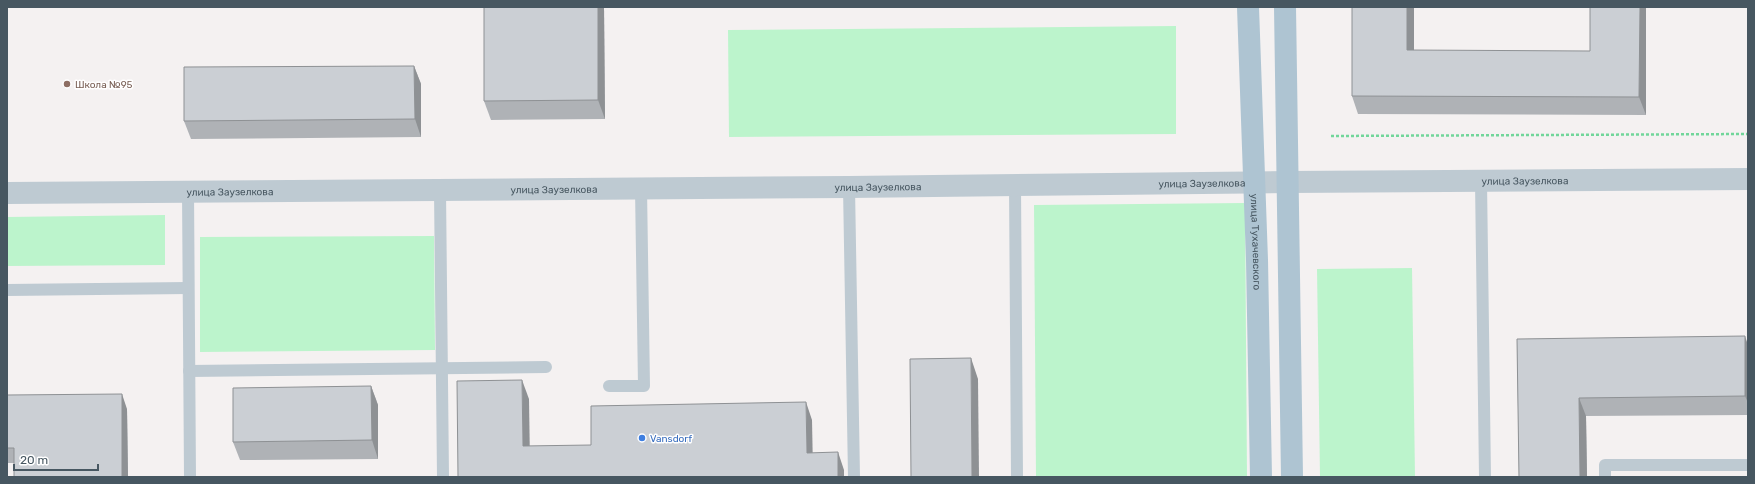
<svg xmlns="http://www.w3.org/2000/svg" width="1755" height="484" viewBox="0 0 1755 484" font-family="Rubik,sans-serif">
  <rect width="100%" height="100%" fill="#f4f1f1"/>
  <g fill="#bcf4cc">
    <path d="M1176,26V134L729,137L728,30Z"/>
    <path d="M1245,203L1247,477H1036L1034,205Z"/>
    <path d="M165,215V265L7,266V217Z"/>
    <path d="M434,236L435,350L200,352V237Z"/>
    <path d="M1412,268L1415,477H1320L1317,269Z"/>
  </g>
  <g fill="none" stroke-linecap="round" stroke-linejoin="round">
    <path stroke="#71d69a" stroke-width="2.5" stroke-dasharray="3 2" stroke-linecap="butt" d="M1331,136L1748,134"/>
    <g stroke="#becad2" stroke-width="12">
      <path d="M1481,181L1485,477"/>
      <path d="M1015,185L1017,477"/>
      <path d="M849,187L854,477"/>
      <path d="M440,190L443,477"/>
      <path d="M188,191L190,477"/>
      <path d="M7,290L188,288"/>
      <path d="M189,371L546,367"/>
      <path d="M609,386H644L641,188"/>
      <path d="M1605,477V465H1748"/>
    </g>
    <path stroke="#becad2" stroke-width="22" id="s1" d="M1288,182L1748,179"/>
    <path stroke="#becad2" stroke-width="22" id="s2" d="M7,193L849,187L1288,182"/>
    <g stroke="#aec4d2" stroke-width="22">
      <path id="s3" d="M1248,7L1257,260L1261,477"/>
      <path d="M1285,7L1292,477"/>
    </g>
  </g>
  <g fill="#afb2b6">
    <path d="M484,7H604L605,119L491,120L484,101Z"/>
    <path d="M1352,7H1414V51H1590L1646,7V115L1358,114L1352,96Z"/>
    <path d="M414,66L421,84V137L191,139L184,121Z"/>
    <path d="M1517,339L1748,345V415L1586,416L1587,477H1519Z"/>
    <path d="M371,386L378,405V459L240,460L233,442Z"/>
    <path d="M7,395L127,409L128,477H14V463H7Z"/>
  </g>
  <g fill="#8e9194">
    <path d="M598,7H604L605,119L598,100Z"/>
    <path d="M1407,7H1414V69L1407,50Z"/>
    <path d="M1640,7H1646V115L1639,97Z"/>
    <path d="M414,66L421,84V137L415,119Z"/>
    <path d="M1745,336L1748,345V403L1745,396Z"/>
    <path d="M971,358L978,379L979,477H972Z"/>
    <path d="M522,380L529,399L530,464L523,446Z"/>
    <path d="M371,386L378,405V459L372,440Z"/>
    <path d="M122,394L127,409L128,477H122Z"/>
    <path d="M1579,398L1586,416L1587,477H1580Z"/>
    <path d="M806,402L812,420L813,471L807,453Z"/>
    <path d="M838,452L844,470V477H838Z"/>
  </g>
  <g fill="#cbcfd4" stroke="#8e9194">
    <path d="M484,7H598V100L484,101Z"/>
    <path d="M1352,7H1407V50L1590,51V7H1640L1639,97L1352,96Z"/>
    <path d="M414,66L415,119L184,121V67Z"/>
    <path d="M1745,336V396L1579,398L1580,477H1519L1517,339Z"/>
    <path d="M971,358L972,477H911L910,359Z"/>
    <path d="M522,380L523,446L591,445V406L806,402L807,453L838,452V477H458L457,381Z"/>
    <path d="M371,386L372,440L233,442V388Z"/>
    <path d="M122,394V477H14V448H7V395Z"/>
  </g>
  <circle fill="#8d6e63" stroke="#fff" stroke-width="1.5" cx="67" cy="84" r="4"/>
  <circle fill="#3f7fe0" stroke="#fff" stroke-width="1.5" cx="642" cy="438" r="4"/>
  <g text-anchor="middle" stroke-width="3" stroke-linejoin="round" paint-order="stroke">
    <g font-size="10" fill="#785e54" stroke="#fff" text-anchor="start">
      <text x="75" y="88">Школа №95</text>
    </g>
    <g font-size="10" fill="#475761" stroke="#fff">
      <text dy="4" stroke="none"><textPath href="#s1" startOffset="237">улица Заузелкова</textPath></text>
      <text dy="4" stroke="none"><textPath href="#s2" startOffset="1195">улица Заузелкова</textPath></text>
      <text dy="4" stroke="none"><textPath href="#s2" startOffset="871">улица Заузелкова</textPath></text>
      <text dy="4" stroke="none"><textPath href="#s2" startOffset="547">улица Заузелкова</textPath></text>
      <text dy="4" stroke="none"><textPath href="#s2" startOffset="223">улица Заузелкова</textPath></text>
      <text dy="4" stroke="none"><textPath href="#s3" startOffset="235">улица Тухачевского</textPath></text>
    </g>
    <g font-size="10" fill="#366cbe" stroke="#fff" text-anchor="start">
      <text x="650" y="442">Vansdorf</text>
    </g>
  </g>
  <rect width="1755" height="484" fill="none" stroke="#475761" stroke-width="16"/>
  <path d="M14 464v6h84v-6" fill="none" stroke="#475761" stroke-width="2"/>
  <text x="20" y="464" font-size="12" fill="#475761" stroke="#ffffff" stroke-width="3" paint-order="stroke">20 m</text>
</svg>
